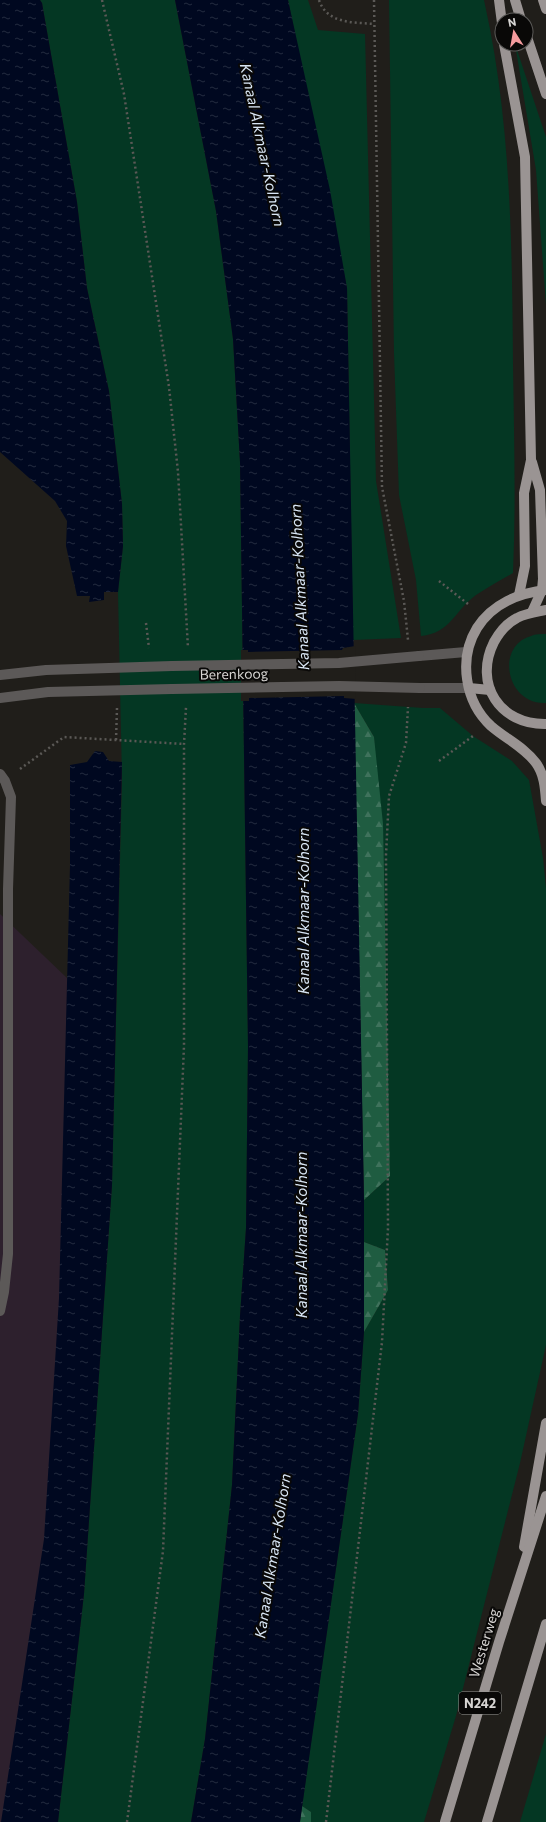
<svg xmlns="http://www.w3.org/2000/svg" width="546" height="1822" viewBox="0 0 546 1822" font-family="Commissioner,sans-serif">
  <defs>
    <pattern id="forest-firs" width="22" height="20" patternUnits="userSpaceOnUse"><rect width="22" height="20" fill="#1f5c41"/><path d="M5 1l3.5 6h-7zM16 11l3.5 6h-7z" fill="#3f725c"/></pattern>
    <pattern id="water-ripples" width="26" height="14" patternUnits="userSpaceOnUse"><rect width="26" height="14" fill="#000820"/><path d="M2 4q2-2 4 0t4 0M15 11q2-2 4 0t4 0" fill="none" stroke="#242b40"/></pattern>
  </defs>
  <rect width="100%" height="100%" fill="#201e1a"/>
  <path fill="#2d202d" d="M0,914L89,999L85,1354L19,1822H0Z"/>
  <g fill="#043723">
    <path d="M40,0H175L216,211L233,339L240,462L248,1046L246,1228L240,1316L232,1485L205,1739L191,1822H58L84,1594L112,1185L122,779L118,592L123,546L122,504L109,391L87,288L77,202L42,3Z"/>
    <path d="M288,0H308L318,30L365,34L376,481L401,638L353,640L347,288Z"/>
    <path d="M389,0H484C511,120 512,241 513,364C514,433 516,503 513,573C501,580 488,587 476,595C455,610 451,633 421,636L416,580L399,495L394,353Z"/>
    <path d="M515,44L546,137V305L536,170Z"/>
    <path d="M546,634V703C506,705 495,646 531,636C535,634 541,634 546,634Z"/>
    <path d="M354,703L423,708H440L473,736L512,761L529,780L543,858L546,888V1345L520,1463L456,1716L424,1822H311V1812L302,1806L358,1414L364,1332L388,1290L385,1250L364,1242V1200L390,1176L374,737Z"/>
    <path d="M546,1734V1822H520Z"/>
  </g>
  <g fill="url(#forest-firs)">
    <path d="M354,703L374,737L383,824L390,1176L364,1200Z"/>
    <path d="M364,1242L385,1250L388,1290L364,1332Z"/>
    <path d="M302,1806L311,1812V1822H300Z"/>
  </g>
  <g fill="url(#water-ripples)">
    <path d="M0,0H40L42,3L77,202L87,288L109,391L122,504L123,546L118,592H104V600L89,602L90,596H77L66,546L67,521L55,501L0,452Z"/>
    <path d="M175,0H288L330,190L347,288L364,1200V1332L358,1414L300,1822H191L205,1739L232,1485L240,1316L246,1228L248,1046L240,462L233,339L216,211Z"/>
    <path d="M95,751L103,752L109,761L122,762L112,1185L84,1594L58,1822H1L44,1539L59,1298L70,865V765L87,762Z"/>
  </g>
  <path fill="#201e1a" d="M355,646L356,699L344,698V696L249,698V701H241V650H248V652L342,650L343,648Z"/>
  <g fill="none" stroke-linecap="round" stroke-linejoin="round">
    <g stroke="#5b5956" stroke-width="2.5" stroke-dasharray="2 3" stroke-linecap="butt">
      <path d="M102,0L124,94L169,387L178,472L188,648"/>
      <path d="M319,0C327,24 353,22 374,24"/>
      <path d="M374,0L382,487L404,601L408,640"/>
      <path d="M439,581L468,604"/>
      <path d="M146,623L149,648"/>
      <path d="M116,740L117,708"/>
      <path d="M439,761L473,736"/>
      <path d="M20,769L64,737L184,744"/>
      <path d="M127,1822L163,1551L184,1046V744L186,707"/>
      <path d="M326,1822L382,1342L388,1228L386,855L389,796L406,743L408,707"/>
    </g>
    <g stroke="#5c5958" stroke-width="10">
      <path d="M419,656L466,652"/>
      <path d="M0,675L46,670L172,666"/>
      <path d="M420,688H469"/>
      <path d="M0,698L48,692L172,689"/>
      <path d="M0,774L5,781L11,797L8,889V1254L4,1292L0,1311"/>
    </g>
    <g stroke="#9a9493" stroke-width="10">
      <path d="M499,0L502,23"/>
      <path d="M515,0L521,20"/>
      <path d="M543,0L546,9"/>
      <path d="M526,34L546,94"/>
      <path d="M504,44L525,157L531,460L524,493L525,566L519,595"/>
      <path d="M532,462L540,490L543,579L542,590L532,612"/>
      <path d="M546,590C519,593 492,604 477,628C458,659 465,702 491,726C506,739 524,747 536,763C544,774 545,787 546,801"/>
      <path d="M546,610C536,612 526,613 517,618C507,623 499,633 494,642C473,684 500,725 546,724"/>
      <path d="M469,688L490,690"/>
      <path d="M524,1547L546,1423"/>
      <path d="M445,1822L499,1642L546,1496"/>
      <path d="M487,1822L546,1624"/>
    </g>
    <g stroke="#5c5958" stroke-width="10">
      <path d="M172,666L339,663L419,656"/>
      <path d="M172,689L339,686L420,688"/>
    </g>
  </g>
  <g text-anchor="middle" stroke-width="4" stroke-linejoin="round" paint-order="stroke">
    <rect fill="#090807" stroke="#989795" stroke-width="1" x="459" y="1692" width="42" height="22" rx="3"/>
    <g font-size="13" font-weight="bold" fill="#d6d4d2">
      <text x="480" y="1708">N242</text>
    </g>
    <g font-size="14" fill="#d6d4d2" stroke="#090807">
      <text transform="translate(234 674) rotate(-1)" y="5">Berenkoog</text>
      <text transform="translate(484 1643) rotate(-73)" y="5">Westerweg</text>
    </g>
    <g font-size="15" font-style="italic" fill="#d9e6f5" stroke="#090807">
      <text transform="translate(262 145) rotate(78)" y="5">Kanaal Alkmaar-Kolhorn</text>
      <text transform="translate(300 587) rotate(-93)" y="5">Kanaal Alkmaar-Kolhorn</text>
      <text transform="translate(304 911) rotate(-90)" y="5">Kanaal Alkmaar-Kolhorn</text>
      <text transform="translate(302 1235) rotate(-90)" y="5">Kanaal Alkmaar-Kolhorn</text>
      <text transform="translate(273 1556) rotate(-81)" y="5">Kanaal Alkmaar-Kolhorn</text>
    </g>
  </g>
  <g transform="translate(514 32) rotate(349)"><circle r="19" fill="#090807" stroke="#5b5a58"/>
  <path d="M0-3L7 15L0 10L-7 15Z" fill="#f59b9e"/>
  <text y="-6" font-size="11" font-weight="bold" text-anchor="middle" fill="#d6d4d2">N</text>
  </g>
</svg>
